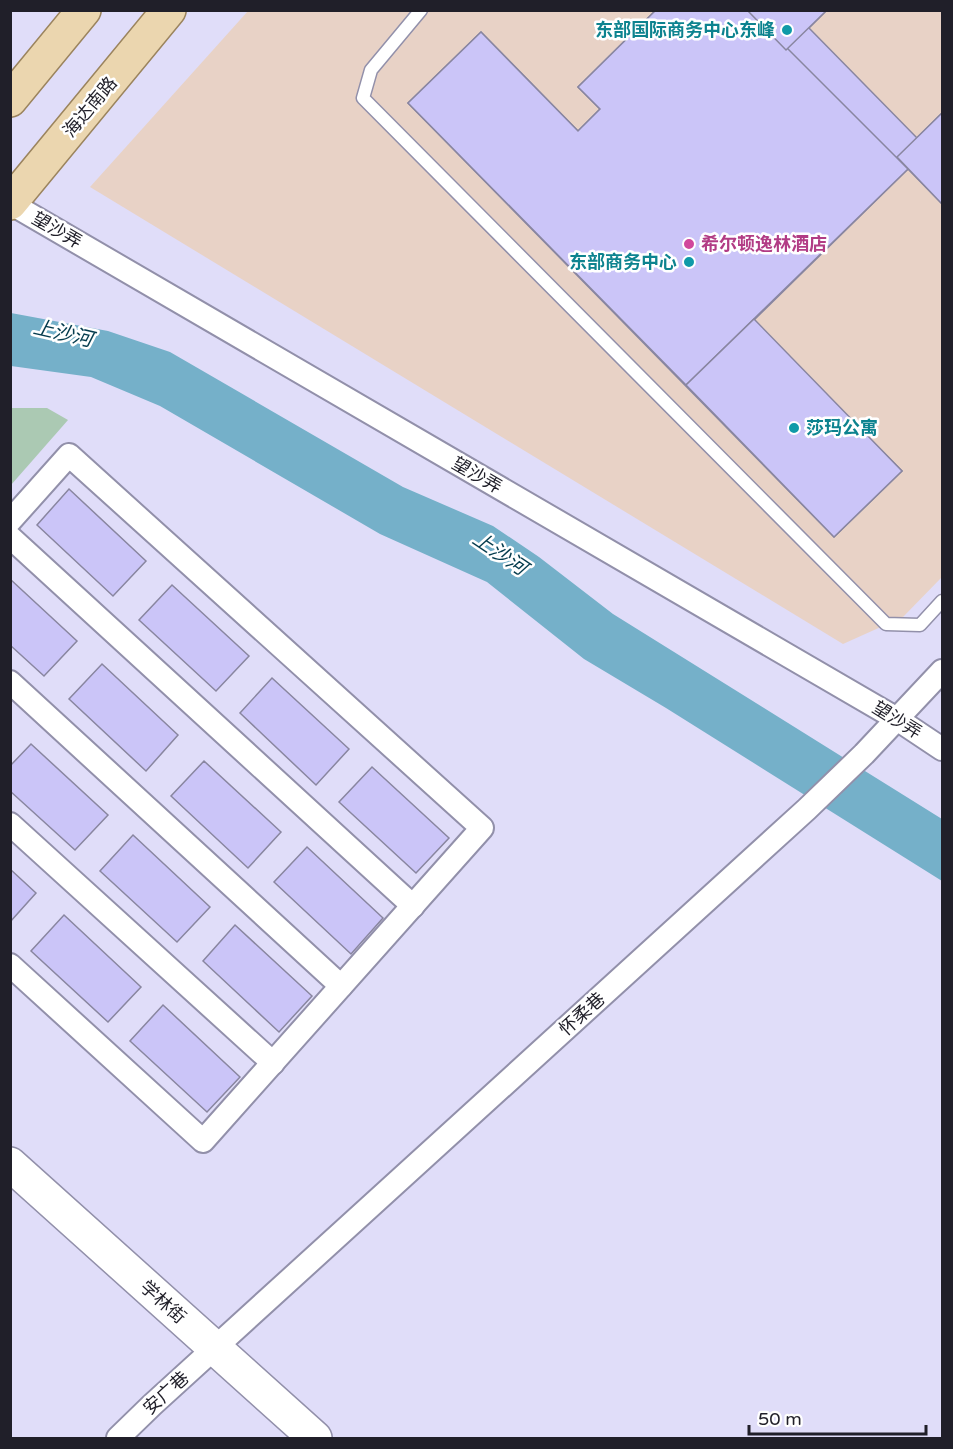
<svg xmlns="http://www.w3.org/2000/svg" width="953" height="1449" viewBox="0 0 953 1449" font-family="'Varela Round','Noto Sans SC',sans-serif">
  <rect width="100%" height="100%" fill="#e0ddf9"/>
  <path fill="#e8d2c6" d="M248,11H942V577L903,617L843,644L90,187Z"/>
  <path fill="#abc9b3" d="M11,408H47L68,420L11,485Z"/>
  <path fill="#75b0c9" d="M11,313L108,331L170,352L403,487L493,526L539,557L613,614L942,819V881L666,708L584,659L487,582L380,534L160,406L91,377L11,366Z"/>
  <g fill="#cbc5f8" stroke="#8986a0" stroke-width="1.5">
    <path d="M656,10H827L809,28L917,138L942,113V204L908,169L753,321L902,471L834,537L408,103L481,32L578,131L600,109L578,87Z"/>
    <path d="M656,10H749L908,169L686,385L408,103L481,32L578,131L600,109L578,87Z"/>
    <path d="M747,10H827L786,50Z"/>
    <path d="M942,113V204L897,157Z"/>
    <path d="M754,319L902,471L834,537L686,385Z"/>
    <path d="M69,489L146,561L113,596L37,525Z"/>
    <path d="M10,579L77,641L44,676L10,645Z"/>
    <path d="M172,585L249,656L216,691L139,620Z"/>
    <path d="M102,664L178,735L146,771L69,699Z"/>
    <path d="M272,678L349,749L316,785L240,713Z"/>
    <path d="M31,744L108,815L75,850L10,791V766Z"/>
    <path d="M204,761L281,832L248,868L171,796Z"/>
    <path d="M372,767L449,838L416,873L339,802Z"/>
    <path d="M133,835L210,907L177,942L100,871Z"/>
    <path d="M307,847L383,918L351,954L274,882Z"/>
    <path d="M10,869L36,893L10,922Z"/>
    <path d="M64,915L141,987L108,1022L31,951Z"/>
    <path d="M235,925L312,996L279,1032L203,961Z"/>
    <path d="M163,1005L240,1077L207,1112L130,1041Z"/>
  </g>
  <g fill="none" stroke-linecap="round" stroke-linejoin="round">
    <defs>
      <path id="lane" d="M421,10L371,70L363,98L886,624L920,625L942,601"/>
      <g id="street">
        <path d="M10,203L897,719L942,749"/>
        <path d="M10,521L69,455L482,828L203,1141L10,965"/>
        <path d="M10,537L413,906"/>
        <path d="M10,682L341,986"/>
        <path d="M10,824L273,1063"/>
        <path d="M118,1438L152,1405L807,809L864,754L942,671"/>
      </g>
      <path id="secondary" d="M10,1164L315,1438"/>
      <g id="primary">
        <path d="M10,100L84,10"/>
        <path d="M10,203L169,10"/>
      </g>
    </defs>
    <use href="#lane" stroke="#9290aa" stroke-width="15"/>
    <use href="#street" stroke="#9290aa" stroke-width="26"/>
    <use href="#secondary" stroke="#9290aa" stroke-width="36"/>
    <use href="#primary" stroke="#9b845e" stroke-width="36"/>
    <use href="#lane" stroke="#fff" stroke-width="12"/>
    <use href="#street" stroke="#fff" stroke-width="22"/>
    <use href="#secondary" stroke="#fff" stroke-width="33"/>
    <use href="#primary" stroke="#ebd6af" stroke-width="33"/>
  </g>
  <g fill="#0f9aa8" stroke="#fff" stroke-width="2">
    <circle cx="787" cy="30" r="6"/>
    <circle cx="689" cy="262" r="6"/>
    <circle cx="794" cy="428" r="6"/>
  </g>
  <circle fill="#d1479c" stroke="#fff" stroke-width="2" cx="689" cy="244" r="6"/>
  <g text-anchor="middle" stroke-width="5" stroke-linejoin="round" paint-order="stroke">
    <g font-size="18" font-weight="bold" fill="#0d838f" stroke="#fff" text-anchor="end">
      <text x="775" y="36">东部国际商务中心东峰</text>
      <text x="677" y="268">东部商务中心</text>
      <text x="806" y="434" text-anchor="start">莎玛公寓</text>
    </g>
    <g font-size="18" fill="#201f29" stroke="#fff">
      <text transform="translate(90 107) rotate(-50)" y="6">海达南路</text>
      <text transform="translate(57 230) rotate(30)" y="6">望沙弄</text>
      <text transform="translate(477 475) rotate(30)" y="6">望沙弄</text>
      <text transform="translate(897 720) rotate(32)" y="6">望沙弄</text>
      <text transform="translate(582 1014) rotate(-42)" y="6">怀柔巷</text>
      <text transform="translate(163 1302) rotate(42)" y="6">学林街</text>
      <text transform="translate(166 1393) rotate(-42)" y="6">安广巷</text>
    </g>
    <g font-size="18" font-weight="bold" fill="#b23c85" stroke="#fff" text-anchor="start">
      <text x="701" y="250">希尔顿逸林酒店</text>
    </g>
    <g font-size="20" font-style="italic" fill="#053c4e" stroke="#fff">
      <text transform="translate(63 333) rotate(13)" y="7">上沙河</text>
      <text transform="translate(500 553) rotate(34)" y="7">上沙河</text>
    </g>
  </g>
  <rect width="953" height="1449" fill="none" stroke="#201f29" stroke-width="24"/>
  <path d="M749 1425v9h177v-9" fill="none" stroke="#201f29" stroke-width="3"/>
  <text x="758" y="1425" font-size="18" fill="#201f29" stroke="#ffffff" stroke-width="4.5" paint-order="stroke">50 m</text>
</svg>
